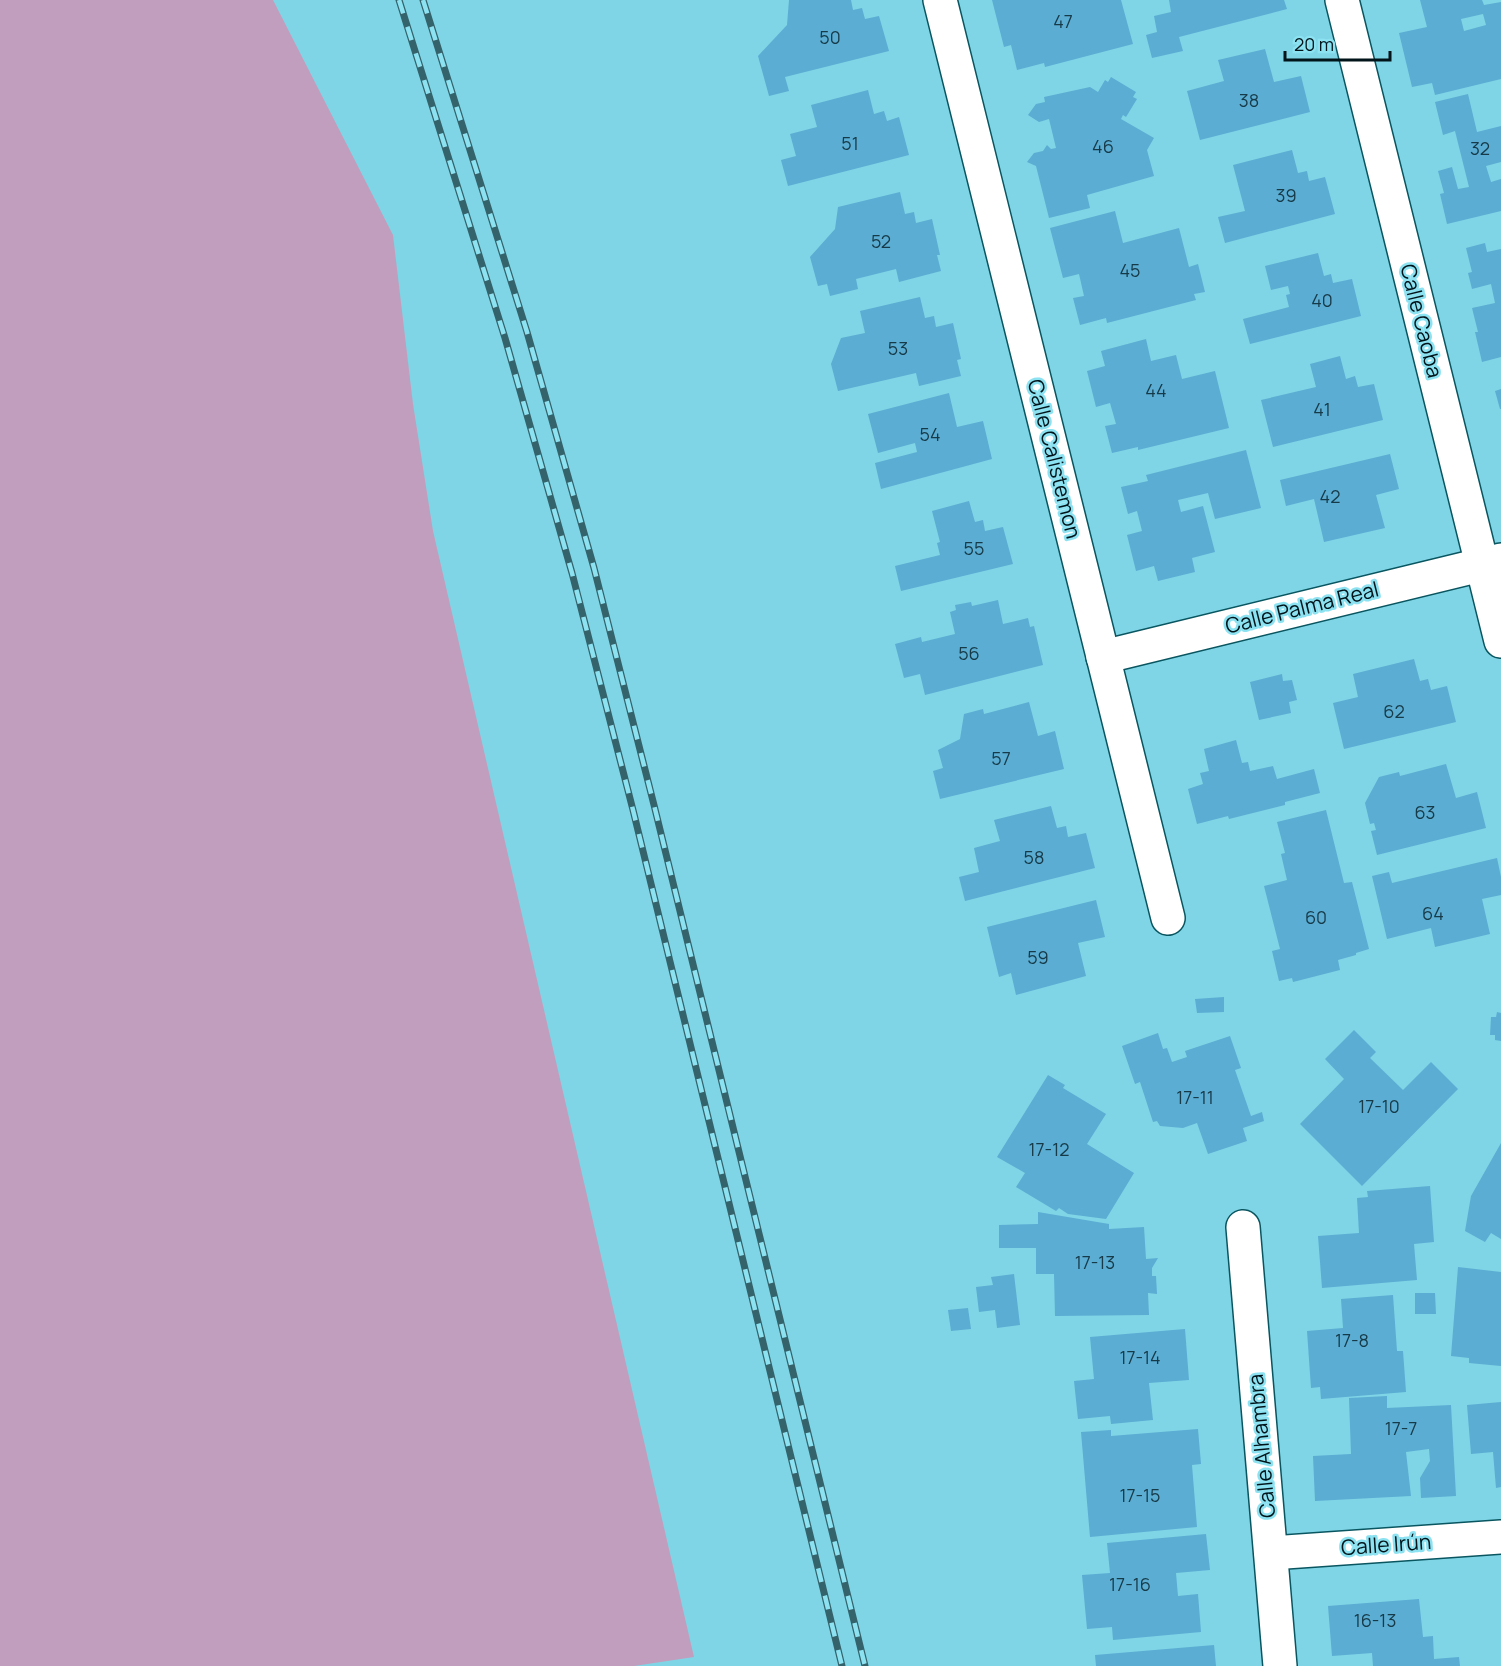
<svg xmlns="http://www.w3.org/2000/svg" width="1501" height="1666" viewBox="0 0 1501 1666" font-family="Manrope,sans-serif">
  <rect width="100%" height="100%" fill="#7fd5e5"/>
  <path fill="#c29ebe" d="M0,0H273L393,235L413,404L433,531L694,1657L634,1666H0Z"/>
  <g fill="#5badd3" fill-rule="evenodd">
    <path d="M789,0H851L853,10L862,8L865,19L879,16L889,51L785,77L789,91L769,96L758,56L787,25Z"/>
    <path d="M992,0H1121L1133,44L1045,67L1044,63L1017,70L1011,45L1004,47Z"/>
    <path d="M1169,0H1284L1287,9L1179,37L1183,51L1152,58L1146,35L1157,32L1154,16L1171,12Z"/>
    <path d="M1420,0H1482L1484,5L1501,2V79L1435,95L1432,83L1412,87L1399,33L1427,27ZM1483,14L1486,25L1464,31L1461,19Z"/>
    <path d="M1265,49L1274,82L1301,76L1310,112L1200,140L1187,91L1224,81L1218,60Z"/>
    <path d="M1111,77L1136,92L1133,97L1137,99L1126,117L1123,115L1121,119L1154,138L1147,150L1154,176L1087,195L1090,208L1049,218L1036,166L1027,162L1034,153L1043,151L1047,145L1051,149L1056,148L1049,119L1039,122L1028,115L1036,104L1045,102L1044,97L1090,87L1098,92L1105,80L1108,82Z"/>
    <path d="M868,90L874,114L884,111L887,121L899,117L909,155L788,186L781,160L796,156L790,134L817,127L811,105Z"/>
    <path d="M1468,94L1477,132L1501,126V162L1486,166L1491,182L1501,179V211L1447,224L1440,194L1444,193L1438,171L1452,167L1458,189L1469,187L1455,131L1443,135L1435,102Z"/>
    <path d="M1292,150L1298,173L1307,171L1309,181L1325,177L1335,214L1225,243L1218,217L1245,211L1233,165Z"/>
    <path d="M900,192L905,214L914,212L916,223L932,219L940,255H937L941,271L899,282L896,269L856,279L858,289L830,296L827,284L818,286L810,257L835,229L838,207Z"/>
    <path d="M1115,211L1123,243L1179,228L1189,267L1198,264L1205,292L1194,294L1196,300L1107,323L1106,318L1080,325L1073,298L1084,296L1079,274L1063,278L1050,228Z"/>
    <path d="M1485,243L1487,252L1501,249V357L1482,362L1475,332H1478L1472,308L1495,303L1491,284L1472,289L1468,273L1472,272L1466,248Z"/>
    <path d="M1318,253L1324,276L1331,274L1333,283L1352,279L1361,316L1250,344L1243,319L1289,307L1286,295L1290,294L1288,286L1271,290L1265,266Z"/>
    <path d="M920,297L925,318L934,316L936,327L953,323L961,359L957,360L961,376L919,386L916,373L838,391L831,364L841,338L865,333L860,311Z"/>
    <path d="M1146,339L1151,361L1176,355L1182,379L1215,371L1229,428L1138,450V447L1112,453L1105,426L1116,424L1110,403L1096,407L1087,371L1105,366L1101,351Z"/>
    <path d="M1340,356L1346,379L1355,376L1358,387L1374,384L1383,420L1273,447L1261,400L1316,387L1310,364Z"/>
    <path d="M1501,389V409H1500L1495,391Z"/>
    <path d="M949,393L957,427L983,421L992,459L881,489L875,463L917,452L915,443L878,453L868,414Z"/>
    <path d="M1246,450L1261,508L1215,519L1208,493L1178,500L1181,512L1203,506L1215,552L1192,558L1195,572L1158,581L1154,566L1136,571L1127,535L1142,531L1137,511L1128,514L1121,487L1148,481L1146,475Z"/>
    <path d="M1390,454L1399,489L1376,495L1385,528L1324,542L1314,499L1286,506L1280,480Z"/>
    <path d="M969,501L975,522L983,520L985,531L1003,527L1013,564L901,591L895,566L940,555L937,543L940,542L932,511Z"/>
    <path d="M998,600L1003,624L1028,618L1030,627L1034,626L1043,665L925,695L920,674L904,678L895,644L921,637L922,642L955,634L950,612L956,610L955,605L971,602L972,606Z"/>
    <path d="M1414,659L1420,681L1428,679L1431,690L1447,686L1456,722L1344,749L1333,703L1358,697L1353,674Z"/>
    <path d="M1282,674L1283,681L1292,680L1297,700L1289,702L1291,713L1259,720L1250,682Z"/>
    <path d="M1029,702L1038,736L1055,731L1064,769L940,799L933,771L943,768L938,750L960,739L964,714L983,709L984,714Z"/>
    <path d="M1236,740L1242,763L1248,762L1250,771L1273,766L1277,779L1314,769L1320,793L1285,802V805L1229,819L1228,816L1197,824L1188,789L1203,784L1200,773L1209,771L1204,749Z"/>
    <path d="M1446,764L1456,798L1477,792L1486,828L1377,855L1371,831L1376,830L1374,823L1370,824L1365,803L1379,777L1399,772L1400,776Z"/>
    <path d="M1051,806L1057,828L1066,826L1068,837L1086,833L1095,868L965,901L959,877L979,872L974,848L1000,841L994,820Z"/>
    <path d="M1326,810L1344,883L1352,882L1369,949L1356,953V955L1338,960L1340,970L1293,982L1292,978L1279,981L1272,951L1280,949L1264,886L1287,880L1281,854L1285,853L1277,822Z"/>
    <path d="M1497,858L1501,877V895L1482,899L1490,934L1435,947L1431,928L1387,939L1372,876L1389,872L1392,883Z"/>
    <path d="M1096,900L1105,937L1078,943L1086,976L1016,995L1011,973L999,977L987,927Z"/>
    <path d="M1224,997V1012L1197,1013L1195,999Z"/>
    <path d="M1497,1012L1501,1013V1041L1495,1040V1035H1490L1491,1017H1496Z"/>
    <path d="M1354,1030L1376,1052L1370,1058L1403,1090L1431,1062L1458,1089L1362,1186L1300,1124L1344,1079L1325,1059Z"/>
    <path d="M1158,1033L1163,1049L1167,1048L1172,1062L1187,1057L1185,1051L1230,1036L1241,1068L1235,1070L1251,1116L1262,1112L1264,1121L1243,1128L1247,1141L1208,1154L1197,1123L1183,1128L1160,1126L1157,1121L1153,1122L1140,1082L1135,1084L1122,1046Z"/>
    <path d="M1048,1075L1065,1085L1063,1088L1106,1114L1087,1144L1134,1173L1106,1219L1068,1214L1059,1208L1056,1211L1016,1187L1025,1173L997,1157Z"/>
    <path d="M1501,1143V1239L1491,1233L1485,1242L1465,1231L1471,1196Z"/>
    <path d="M1430,1186L1434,1242L1414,1244L1417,1280L1322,1288L1318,1236L1359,1233L1357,1198L1368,1197L1367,1191Z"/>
    <path d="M1038,1212L1109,1224V1229L1144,1227L1146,1259L1158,1258L1152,1268V1276H1156L1157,1294L1148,1293L1149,1315L1055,1316L1054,1274H1036V1248H999V1225L1038,1224Z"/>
    <path d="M1458,1267L1501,1272V1366L1469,1363V1358L1451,1356Z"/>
    <path d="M1014,1274L1020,1325L997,1328L995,1310L979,1312L976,1287L993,1285L991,1277Z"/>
    <path d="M1415,1293H1435L1436,1314H1415Z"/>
    <path d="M1393,1295L1397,1351H1403L1406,1392L1321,1399L1320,1387L1311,1388L1307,1331L1343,1328L1341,1299Z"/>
    <path d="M968,1308L971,1329L951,1331L948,1310Z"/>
    <path d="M1185,1329L1189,1380L1149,1383L1153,1420L1111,1424L1110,1416L1078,1419L1074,1381L1094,1379L1090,1337Z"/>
    <path d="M1387,1396V1408L1451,1405L1456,1496L1421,1498L1420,1478L1430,1461L1429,1449L1406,1452L1411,1496L1315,1501L1313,1456L1351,1454L1349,1398Z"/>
    <path d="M1501,1402V1487L1496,1488L1493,1452L1471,1454L1467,1405Z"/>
    <path d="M1198,1429L1201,1464L1192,1465L1197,1527L1090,1537L1081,1432L1111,1430V1436Z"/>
    <path d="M1206,1534L1210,1570L1176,1573L1178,1596L1198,1594L1201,1632L1113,1640L1112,1627L1087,1629L1082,1575L1110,1573L1107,1543Z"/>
    <path d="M1419,1599L1423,1637L1433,1636L1434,1659L1459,1657L1460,1666H1373L1372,1653L1332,1656L1328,1606Z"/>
    <path d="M1214,1645L1216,1666H1096L1095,1655Z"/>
  </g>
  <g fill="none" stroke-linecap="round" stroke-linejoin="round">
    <defs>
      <g id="street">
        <path d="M940,0L1168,918"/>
        <path d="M1342,0L1501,641"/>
        <path d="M1103,657L1501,560"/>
        <path d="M1243,1227L1280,1666"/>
        <path d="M1271,1553L1501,1537"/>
      </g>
    </defs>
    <use href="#street" stroke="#095560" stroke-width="36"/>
    <use href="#street" stroke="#fff" stroke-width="33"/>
    <defs>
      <g id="rail">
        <path d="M399,0L505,338L572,573L633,810L842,1666"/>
        <path d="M423,0L527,332L594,568L654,805L865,1666"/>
      </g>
    </defs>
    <use href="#rail" stroke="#34636c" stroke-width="7"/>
    <use href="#rail" stroke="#8de2f2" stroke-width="4.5" stroke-dasharray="14" stroke-linecap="butt"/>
  </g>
  <g text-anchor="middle" stroke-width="5" stroke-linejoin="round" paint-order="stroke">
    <g font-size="18" fill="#173a48">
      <text x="1063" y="28">47</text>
      <text x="830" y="44">50</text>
      <text x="1249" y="107">38</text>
      <text x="850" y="150">51</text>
      <text x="1103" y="153">46</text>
      <text x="1480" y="155">32</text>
      <text x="1286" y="202">39</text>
      <text x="881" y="248">52</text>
      <text x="1130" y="277">45</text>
      <text x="1322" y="307">40</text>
      <text x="898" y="355">53</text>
      <text x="1156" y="397">44</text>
      <text x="1322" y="416">41</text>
      <text x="930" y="441">54</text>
      <text x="1330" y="503">42</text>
      <text x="974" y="555">55</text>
      <text x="969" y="660">56</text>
      <text x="1394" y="718">62</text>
      <text x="1001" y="765">57</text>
      <text x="1425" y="819">63</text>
      <text x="1034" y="864">58</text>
      <text x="1433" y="920">64</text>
      <text x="1316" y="924">60</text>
      <text x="1038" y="964">59</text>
      <text x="1195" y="1104">17-11</text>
      <text x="1379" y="1113">17-10</text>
      <text x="1049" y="1156">17-12</text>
      <text x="1095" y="1269">17-13</text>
      <text x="1352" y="1347">17-8</text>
      <text x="1140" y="1364">17-14</text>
      <text x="1401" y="1435">17-7</text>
      <text x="1140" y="1502">17-15</text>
      <text x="1130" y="1591">17-16</text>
      <text x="1375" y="1627">16-13</text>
    </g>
    <g font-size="21" fill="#001419" stroke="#8de2f2">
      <text transform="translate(1421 321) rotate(76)" y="7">Calle Caoba</text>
      <text transform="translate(1054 459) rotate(76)" y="7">Calle Calistemon</text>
      <text transform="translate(1302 608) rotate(-14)" y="7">Calle Palma Real</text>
      <text transform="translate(1262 1446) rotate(-95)" y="7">Calle Alhambra</text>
      <text transform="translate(1386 1545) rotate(-4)" y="7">Calle Irún</text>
    </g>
  </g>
  <path d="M1285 51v9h105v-9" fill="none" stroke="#001419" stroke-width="3"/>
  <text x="1294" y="51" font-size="18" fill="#001419" stroke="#8de2f2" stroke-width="4.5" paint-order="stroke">20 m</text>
</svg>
